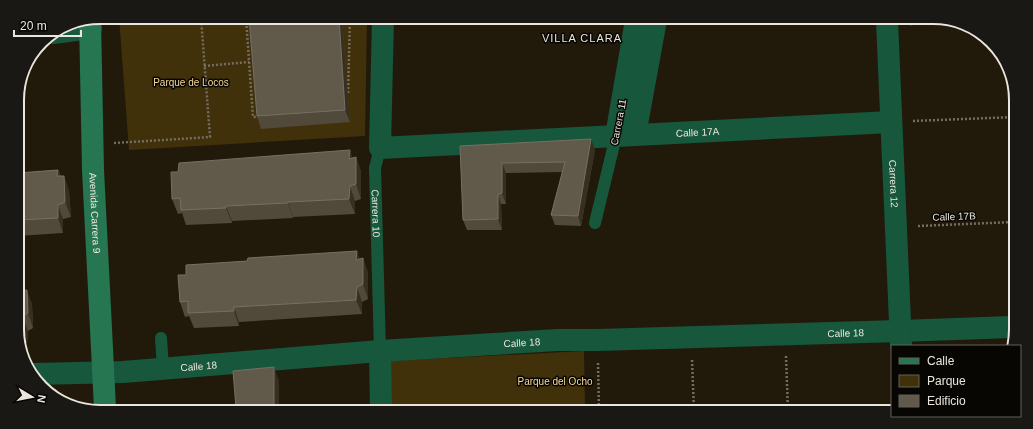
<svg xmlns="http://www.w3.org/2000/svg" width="1033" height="429" viewBox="0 0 1033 429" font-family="Arial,sans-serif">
  <rect width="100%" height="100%" fill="#211a0b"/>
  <g fill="#41310b">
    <path d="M119,17L367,18L365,136L129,150Z"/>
    <path d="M584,351L585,410L389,409L388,361Z"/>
  </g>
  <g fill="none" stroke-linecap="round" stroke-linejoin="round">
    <g stroke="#746e61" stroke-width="2.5" stroke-dasharray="2 2" stroke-linecap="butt">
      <path d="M246,18L253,117H259"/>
      <path d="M910,24L959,21"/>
      <path d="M204,66L249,62"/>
      <path d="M348,93L350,18"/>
      <path d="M913,121L1015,117"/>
      <path d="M114,143L210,137L201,18"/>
      <path d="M918,226L1013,222"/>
      <path d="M786,356L788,411"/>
      <path d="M692,360L694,411"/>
      <path d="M598,363L599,410"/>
    </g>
    <g stroke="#17573b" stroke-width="12">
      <path id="s1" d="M380,148L375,168L380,351"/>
      <path d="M595,223L616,136"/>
      <path d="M161,338L163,368"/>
    </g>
    <g stroke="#17573b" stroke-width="22">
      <path id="s2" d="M383,18L380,148L891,122"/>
      <path d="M53,33L91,28"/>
      <path d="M635,135L656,20"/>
      <path d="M616,136L636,20"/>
      <path d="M900,331L1012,327"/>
      <path d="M380,351L381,409"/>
    </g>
    <g stroke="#17573b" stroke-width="22">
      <path id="s3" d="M887,21L901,345"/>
      <path id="s4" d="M33,374L123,372L380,351L558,340H598L900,331"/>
    </g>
    <path stroke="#257651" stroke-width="22" id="s5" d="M90,19L93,170L105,408"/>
  </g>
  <g fill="#514939">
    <path d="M342,18L350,122L261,129L257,116Z"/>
    <path d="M460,146L595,150L581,226L555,225L551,215L562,172L506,173V204H501L502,230H467L463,220Z"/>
    <path d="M356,157L361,172V199L355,201V214L293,217V218L232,221V223L186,225L182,213L178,214L172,199Z"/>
    <path d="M58,170L61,176H64L69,191L71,217L63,219V233L18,236V173Z"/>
    <path d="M363,258L368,273V299L362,302V314L239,322V326L194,328L189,316L185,317L180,302L186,275Z"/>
    <path d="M18,279H21L25,290L32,304L33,328L28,331L27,343L19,344Z"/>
  </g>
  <g fill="#372f1f">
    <path d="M339,18H342L350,122L345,110Z"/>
    <path d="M591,139L595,150L581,226L578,216Z"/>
    <path d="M350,150L355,165L349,159Z"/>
    <path d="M356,157L361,172V199L356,184Z"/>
    <path d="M502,163L506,173V204L502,193Z"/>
    <path d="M58,170L64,185L57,176Z"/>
    <path d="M64,176L69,191L71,217L65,202Z"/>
    <path d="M350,186L355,201V214L349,199Z"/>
    <path d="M498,194L501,204L502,230L498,219Z"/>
    <path d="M288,202L293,217V218L288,203Z"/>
    <path d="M58,205L63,219V233L58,218Z"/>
    <path d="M226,206L232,221V223L226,208Z"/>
    <path d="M357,251L362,266L356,260Z"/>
    <path d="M363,258L368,273V299L363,284Z"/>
    <path d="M21,279L26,294L21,291Z"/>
    <path d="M357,287L362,302V314L356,300Z"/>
    <path d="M27,290L32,304L33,328L28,313Z"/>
    <path d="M234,307L239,322V326L234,311Z"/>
    <path d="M22,316L28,331L27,343L21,328Z"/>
    <path d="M274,367L279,381V409H274Z"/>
  </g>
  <g fill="#615a4b" stroke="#777062">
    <path d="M249,18H339L345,110L257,116Z"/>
    <path d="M591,139L578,216L551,215L565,162L502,163V193L498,194V219L463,220L460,146Z"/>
    <path d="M350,150L349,159L356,157V184L350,186L349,199L288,202V203L226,206V208L181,210L180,198L172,199L171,172H178L179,163Z"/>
    <path d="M58,170L57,176H64L65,202L58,205V218L18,220V173Z"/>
    <path d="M357,251L356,260L363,258V284L357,287L356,300L234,307V311L188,313V301L180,302L178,275H186V265L247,261L248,258Z"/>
    <path d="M18,279H21V291L27,290L28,313L22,316L21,328H18Z"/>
    <path d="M274,367V409L236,408L233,371Z"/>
  </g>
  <g text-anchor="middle" stroke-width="3" stroke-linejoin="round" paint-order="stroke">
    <g font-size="10" fill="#f9da99" stroke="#080602">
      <text x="191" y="86">Parque de Locos</text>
      <text x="555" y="385">Parque del Ocho</text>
    </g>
    <g font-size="10" fill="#ebe6dd" stroke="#080602">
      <text transform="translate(618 122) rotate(-79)" y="4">Carrera 11</text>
      <text dy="4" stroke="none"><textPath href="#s2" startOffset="448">Calle 17A</textPath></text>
      <text dy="4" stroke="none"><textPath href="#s3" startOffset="163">Carrera 12</textPath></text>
      <text dy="4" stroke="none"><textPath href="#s5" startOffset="194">Avenida Carrera 9</textPath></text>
      <text dy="4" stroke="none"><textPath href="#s1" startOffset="66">Carrera 10</textPath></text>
      <text transform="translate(954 216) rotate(-2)" y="4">Calle 17B</text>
      <text dy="4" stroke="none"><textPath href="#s4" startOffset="814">Calle 18</textPath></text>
      <text dy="4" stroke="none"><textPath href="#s4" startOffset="490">Calle 18</textPath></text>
      <text dy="4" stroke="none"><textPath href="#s4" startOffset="166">Calle 18</textPath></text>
    </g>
    <g font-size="11" letter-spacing="1" fill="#ebe6dd" stroke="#080602">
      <text x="582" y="42">VILLA CLARA</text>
    </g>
  </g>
  <path d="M0 0H1033V429H0ZM100 24H933A76 76 0 0 1 1009 100V329A76 76 0 0 1 933 405H100A76 76 0 0 1 24 329V100A76 76 0 0 1 100 24Z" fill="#1a1814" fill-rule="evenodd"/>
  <path fill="none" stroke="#ebe6dd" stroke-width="2" d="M100 24H933A76 76 0 0 1 1009 100V329A76 76 0 0 1 933 405H100A76 76 0 0 1 24 329V100A76 76 0 0 1 100 24Z"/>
  <rect x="891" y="345" width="130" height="72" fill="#080602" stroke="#63605a"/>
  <rect x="899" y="358" width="20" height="6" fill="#257651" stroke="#63605a"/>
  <text x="927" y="365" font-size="12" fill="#ebe6dd">Calle</text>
  <rect x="899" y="375" width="20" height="12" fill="#41310b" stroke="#63605a"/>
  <text x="927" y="385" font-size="12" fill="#ebe6dd">Parque</text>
  <rect x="899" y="395" width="20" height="12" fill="#615a4b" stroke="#63605a"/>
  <text x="927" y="405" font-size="12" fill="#ebe6dd">Edificio</text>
  <g transform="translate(32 397) rotate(100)" stroke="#080602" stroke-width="3" paint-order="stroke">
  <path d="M0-3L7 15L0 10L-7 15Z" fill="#ebe6dd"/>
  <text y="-6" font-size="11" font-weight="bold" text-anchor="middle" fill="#ebe6dd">N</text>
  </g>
  <path d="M14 30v6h67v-6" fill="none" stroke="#ebe6dd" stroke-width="2"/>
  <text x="20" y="30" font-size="12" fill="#ebe6dd" stroke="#080602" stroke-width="3" paint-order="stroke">20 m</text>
</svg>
